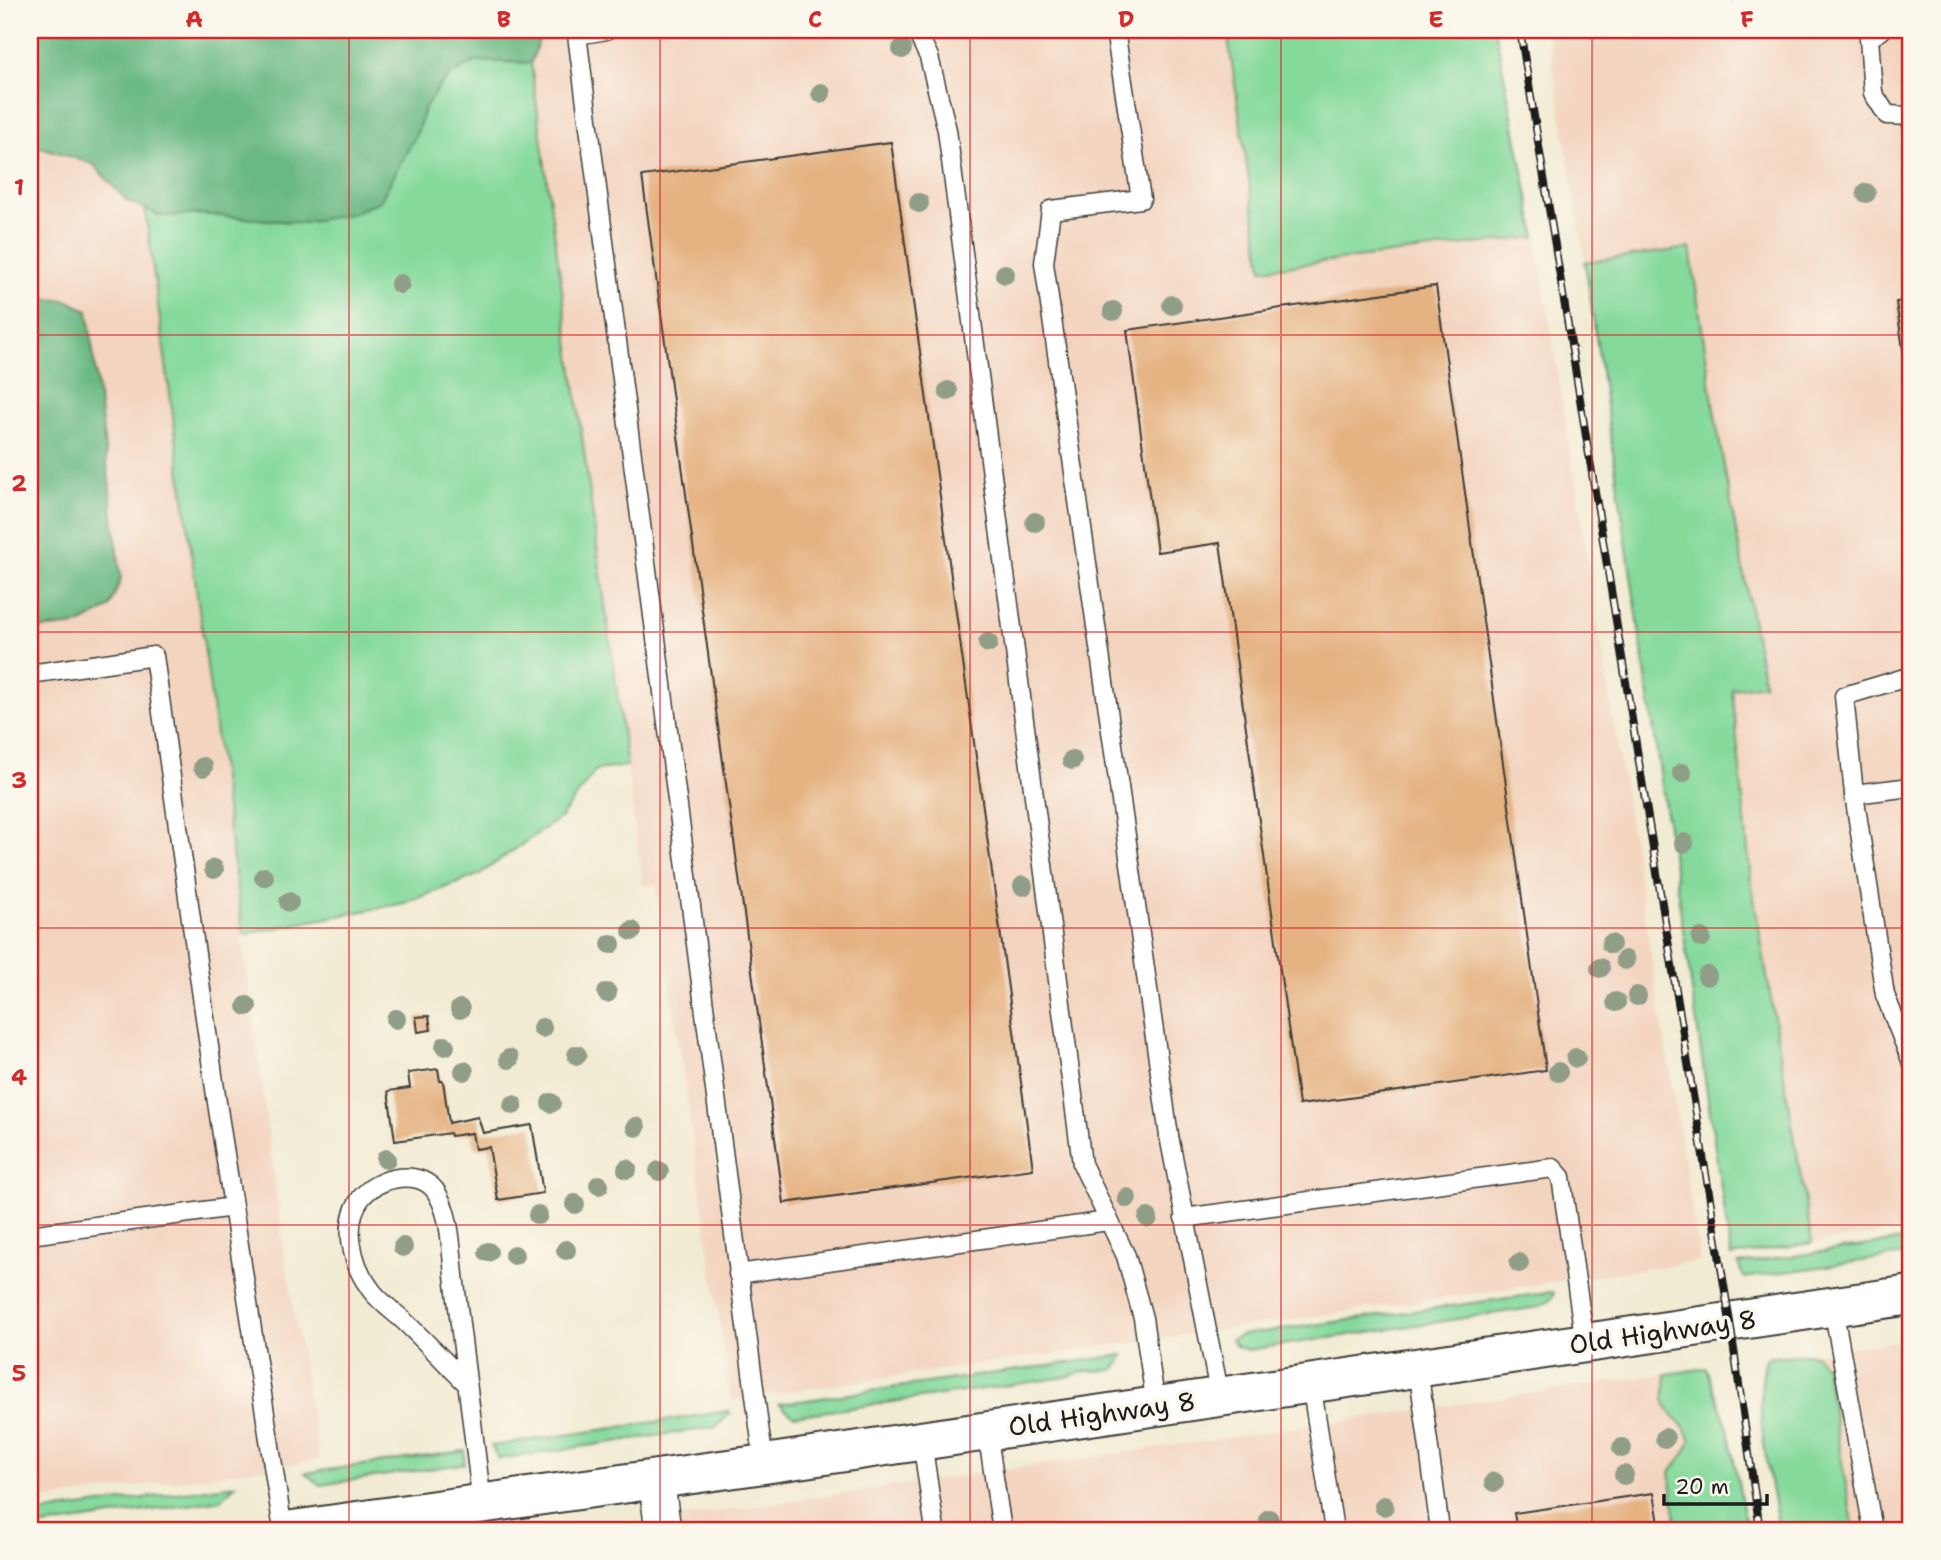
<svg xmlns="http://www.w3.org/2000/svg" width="1941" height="1560" viewBox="0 0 1941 1560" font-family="'Shantell Sans',sans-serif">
  <rect width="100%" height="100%" fill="#fbf7ec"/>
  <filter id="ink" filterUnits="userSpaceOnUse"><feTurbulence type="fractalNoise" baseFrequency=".0143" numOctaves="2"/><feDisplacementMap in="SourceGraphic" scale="14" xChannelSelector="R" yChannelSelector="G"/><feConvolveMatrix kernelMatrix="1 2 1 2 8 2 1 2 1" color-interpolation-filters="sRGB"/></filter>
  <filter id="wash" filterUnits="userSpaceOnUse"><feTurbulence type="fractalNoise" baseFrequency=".00686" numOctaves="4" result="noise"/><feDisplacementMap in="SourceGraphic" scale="28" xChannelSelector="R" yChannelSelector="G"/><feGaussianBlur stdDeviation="1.57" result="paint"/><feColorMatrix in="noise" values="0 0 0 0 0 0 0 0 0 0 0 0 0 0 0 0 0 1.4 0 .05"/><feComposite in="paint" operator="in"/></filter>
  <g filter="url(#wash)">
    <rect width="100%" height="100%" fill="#f2ebd3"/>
    <g fill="#f3d4bf">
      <path d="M548,30H1227L1262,268L1536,237L1700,1261L731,1400L656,885H643L531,63L539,40Z"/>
      <path d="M1547,30H1911V1229L1812,1243L1751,881L1732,689L1763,684L1716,422L1690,248L1585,262Z"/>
      <path d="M41,147L93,164L127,201L145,209L284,1251L319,1460L30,1502V630L78,625L121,579L88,311L67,300L30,299V151Z"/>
      <path d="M1911,1339V1530H1854L1825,1367L1816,1355L1804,1354Z"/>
      <path d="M1666,1374L1665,1403L1672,1414L1687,1427L1691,1441L1685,1453L1678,1461L1671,1484L1677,1530H591Z"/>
    </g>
    <g fill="#84d99b" stroke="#507a5c" stroke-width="2">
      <path d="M1227,30H1495L1536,237L1262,269Z"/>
      <path d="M475,61L531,63L627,766L596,770L561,817L478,875L405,903L243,934L145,209L161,216L200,214L303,223L417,133L424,109L440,85L452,74Z"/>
      <path d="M1690,248L1716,422L1764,684L1732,689L1751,881L1812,1243L1731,1256L1585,262Z"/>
      <path d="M1911,1239V1254L1744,1278L1738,1264Z"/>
      <path d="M1552,1292L1554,1294L1550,1300L1539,1307L1248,1350L1237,1347L1231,1340L1241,1335Z"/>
      <path d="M1804,1354L1816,1355L1825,1367L1854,1530H1779C1770,1476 1752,1413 1766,1358Z"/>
      <path d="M1123,1355L1120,1363L1113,1370L1087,1371L1066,1377L794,1416L779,1404Z"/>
      <path d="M1706,1368L1728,1428L1747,1530H1677L1670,1472L1685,1453L1691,1441C1685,1420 1670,1418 1665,1403C1663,1395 1666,1383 1666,1374Z"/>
      <path d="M728,1411L729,1414L716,1427L499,1459L491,1446Z"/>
      <path d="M465,1451L464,1464L320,1485L305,1473Z"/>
      <path d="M235,1485L221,1500L30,1528V1514Z"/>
    </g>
    <g fill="#6bb983" stroke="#446a50" stroke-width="2">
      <path d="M30,30H548L539,40L531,63L476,61L452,74L440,85L424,109L417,133L380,201L353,213L303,223L200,214L161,216L127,201L93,164L41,147L30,151Z"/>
      <path d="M30,299L67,300L88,311L121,579L109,608L78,625L30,630Z"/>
    </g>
    <g id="blocks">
      <g fill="#e5b282">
        <path d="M891,142L1033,1169L784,1203L642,176Z"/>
        <path d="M1436,286L1546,1070L1299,1105L1220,543L1157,552L1127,330Z"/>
        <path d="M1911,300V396H1910L1896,302Z"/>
        <path d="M1911,842V875H1910L1905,843Z"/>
        <path d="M429,1016L431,1030L418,1032L416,1017Z"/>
        <path d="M438,1069L440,1081H443L449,1123L478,1117L483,1133L532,1125L543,1193L498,1200L489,1147L475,1149L472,1133L451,1136L450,1133L395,1141L388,1091L410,1088L408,1073Z"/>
        <path d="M1654,1493L1660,1530H1517L1514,1513Z"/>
      </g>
    </g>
  </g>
  <g filter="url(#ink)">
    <use href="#blocks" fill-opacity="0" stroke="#3c3b37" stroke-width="2"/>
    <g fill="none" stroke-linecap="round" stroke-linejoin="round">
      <defs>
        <g id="service">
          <path d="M607,30L577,35L764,1464"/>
          <path d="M916,30L929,57L947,130L1082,1164L1126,1256L1143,1318L1156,1406"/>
          <path d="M1115,30L1141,199L1051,210L1044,263L1169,1136L1220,1397"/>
          <path d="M1882,30L1869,38L1873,93L1887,115L1911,116"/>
          <path d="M30,674L154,656L216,1096L283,1530"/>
          <path d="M1911,676L1844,696L1854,794L1885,995L1911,1060"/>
          <path d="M1854,794L1911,787"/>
          <path d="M1184,1218L1553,1168L1561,1177L1585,1343"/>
          <path d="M30,1235L233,1207"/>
          <path d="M738,1274L1108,1221"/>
          <path d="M1833,1307L1873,1530"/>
          <path d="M1418,1368L1440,1530"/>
          <path d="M1311,1383L1334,1530"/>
          <path d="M467,1384C446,1363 425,1341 403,1320C392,1310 377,1300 369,1287C352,1264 342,1223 361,1198C378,1176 423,1167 438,1195C452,1220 451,1255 455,1283C464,1356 473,1430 482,1504"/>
          <path d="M987,1431L1002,1530"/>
          <path d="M922,1441L935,1530"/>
        </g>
        <path id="minor" d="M656,1478L663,1530"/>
        <path id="tertiary" d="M293,1530L764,1464L1911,1295"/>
      </defs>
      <use href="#service" stroke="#3c3b37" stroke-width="21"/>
      <use href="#minor" stroke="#3c3b37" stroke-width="38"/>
      <use href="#tertiary" stroke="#3c3b37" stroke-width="42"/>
      <use href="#service" stroke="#fff" stroke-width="18"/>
      <use href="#minor" stroke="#fff" stroke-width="35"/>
      <use href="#tertiary" stroke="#fff" stroke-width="38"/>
      <defs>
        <path id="rail" d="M1520,30L1730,1322L1760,1530"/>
      </defs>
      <use href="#rail" stroke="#1c1c1c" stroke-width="8"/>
      <use href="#rail" stroke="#fbf7ec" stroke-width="5" stroke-dasharray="16" stroke-linecap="butt"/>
    </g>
    <g fill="#909d87">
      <circle cx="902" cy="49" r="10"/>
      <circle cx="821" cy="93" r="10"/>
      <circle cx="1866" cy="193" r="10"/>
      <circle cx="919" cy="203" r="10"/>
      <circle cx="1005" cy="274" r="10"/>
      <circle cx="400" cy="284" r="10"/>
      <circle cx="1172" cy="305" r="10"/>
      <circle cx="1113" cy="311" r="10"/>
      <circle cx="948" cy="391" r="10"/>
      <circle cx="1035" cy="522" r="10"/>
      <circle cx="988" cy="643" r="10"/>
      <circle cx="1072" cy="760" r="10"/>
      <circle cx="203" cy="767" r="10"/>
      <circle cx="1682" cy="773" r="10"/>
      <circle cx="1684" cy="843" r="10"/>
      <circle cx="214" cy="869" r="10"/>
      <circle cx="264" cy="877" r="10"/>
      <circle cx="1023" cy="886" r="10"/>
      <circle cx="289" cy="902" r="10"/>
      <circle cx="632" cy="931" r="10"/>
      <circle cx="1701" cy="938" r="10"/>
      <circle cx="611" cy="944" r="10"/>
      <circle cx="1611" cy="944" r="10"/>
      <circle cx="1625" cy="960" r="10"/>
      <circle cx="1600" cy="968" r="10"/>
      <circle cx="1707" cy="976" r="10"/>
      <circle cx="607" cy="993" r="10"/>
      <circle cx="1637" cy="996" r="10"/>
      <circle cx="1616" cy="1002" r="10"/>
      <circle cx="247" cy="1006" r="10"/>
      <circle cx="460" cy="1009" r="10"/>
      <circle cx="396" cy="1019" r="10"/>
      <circle cx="542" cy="1028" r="10"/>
      <circle cx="445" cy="1046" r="10"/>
      <circle cx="577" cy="1055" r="10"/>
      <circle cx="1576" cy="1058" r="10"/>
      <circle cx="509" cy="1059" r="10"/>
      <circle cx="464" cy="1071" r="10"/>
      <circle cx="1558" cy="1072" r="10"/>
      <circle cx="551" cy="1103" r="10"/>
      <circle cx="513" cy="1105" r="10"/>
      <circle cx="636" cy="1127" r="10"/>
      <circle cx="386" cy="1159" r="10"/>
      <circle cx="627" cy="1169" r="10"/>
      <circle cx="659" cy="1171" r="10"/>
      <circle cx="599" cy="1185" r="10"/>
      <circle cx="1127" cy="1198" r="10"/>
      <circle cx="575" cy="1204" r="10"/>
      <circle cx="538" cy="1215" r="10"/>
      <circle cx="1148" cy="1218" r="10"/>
      <circle cx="403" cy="1247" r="10"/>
      <circle cx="566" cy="1250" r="10"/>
      <circle cx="488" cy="1252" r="10"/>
      <circle cx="514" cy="1255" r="10"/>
      <circle cx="1519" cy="1263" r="10"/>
      <circle cx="1665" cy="1438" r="10"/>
      <circle cx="1622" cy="1448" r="10"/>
      <circle cx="1624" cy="1475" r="10"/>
      <circle cx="1494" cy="1482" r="10"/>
      <circle cx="1384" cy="1506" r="10"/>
      <circle cx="1269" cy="1519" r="10"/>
    </g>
  </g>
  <path fill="none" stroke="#d62828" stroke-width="2" stroke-opacity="0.55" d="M349,30V1530M660,30V1530M970,30V1530M1281,30V1530M1592,30V1530M30,335H1911M30,632H1911M30,928H1911M30,1225H1911"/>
  <g text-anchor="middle" stroke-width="7" stroke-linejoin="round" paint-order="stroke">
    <g font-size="26" fill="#1c1c1c" stroke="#fbf7ec">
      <text transform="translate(1663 1332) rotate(-8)" y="9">Old Highway 8</text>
      <text transform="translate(1102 1414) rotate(-8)" y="9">Old Highway 8</text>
    </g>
  </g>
  <rect width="1941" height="1560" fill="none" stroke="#fbf7ec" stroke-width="77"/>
  <path d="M1664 1494v10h103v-10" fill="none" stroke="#1c1c1c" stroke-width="3.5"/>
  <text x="1675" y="1494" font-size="21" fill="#1c1c1c" stroke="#fbf7ec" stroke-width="5" paint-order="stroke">20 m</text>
  <rect x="38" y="38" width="1864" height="1484" fill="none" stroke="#d62828" stroke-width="2.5"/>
  <g font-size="23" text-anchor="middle" font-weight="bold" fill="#d62828">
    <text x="194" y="27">A</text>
    <text x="504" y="27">B</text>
    <text x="815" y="27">C</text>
    <text x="1126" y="27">D</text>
    <text x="1436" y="27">E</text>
    <text x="1747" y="27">F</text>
    <text x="19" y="195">1</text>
    <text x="19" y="491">2</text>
    <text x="19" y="788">3</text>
    <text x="19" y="1085">4</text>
    <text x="19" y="1381">5</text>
  </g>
</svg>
